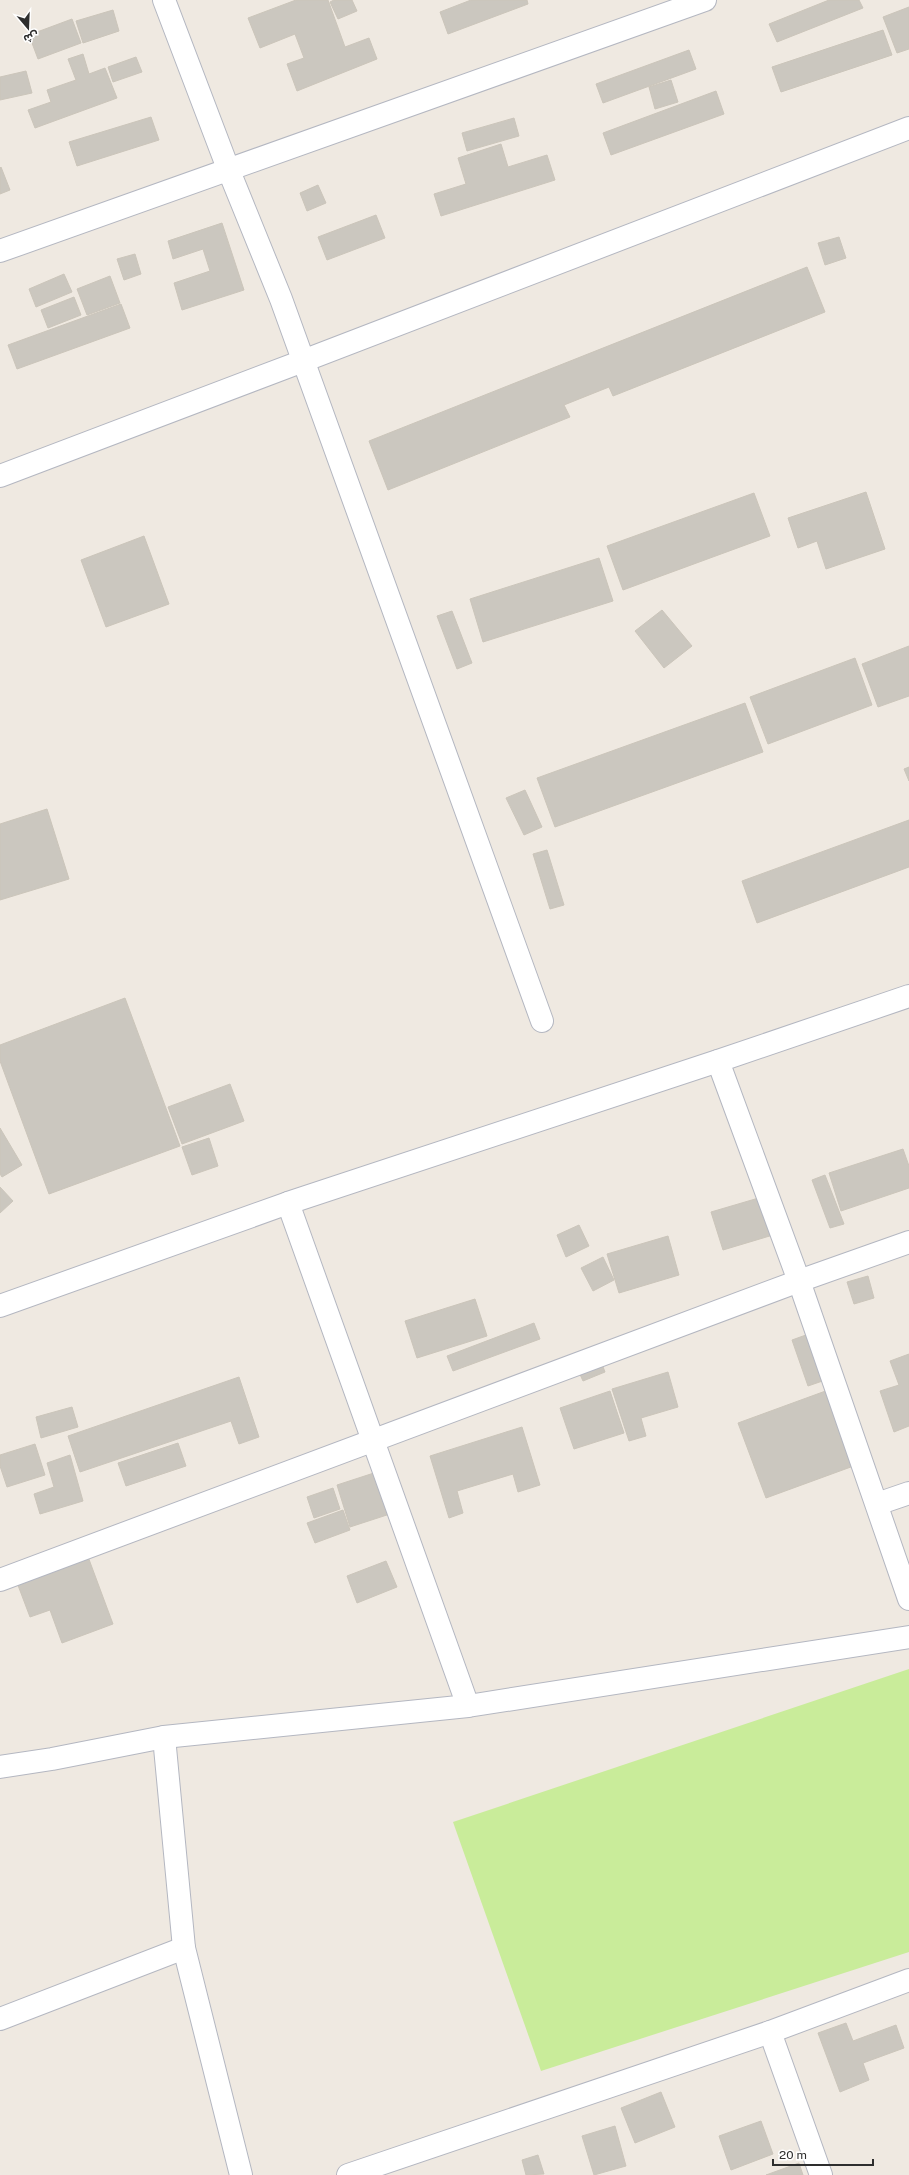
<svg xmlns="http://www.w3.org/2000/svg" width="909" height="2175" viewBox="0 0 909 2175" font-family="'Public Sans','Noto Sans Arabic',sans-serif">
  <rect width="100%" height="100%" fill="#efe9e1"/>
  <path fill="#c9ec9a" d="M909,1669V1952L541,2071L453,1822Z"/>
  <g fill="#cbc7bf" stroke="#cbc5ba">
    <path d="M296,0H328L345,47L369,38L377,59L297,91L287,64L304,58L295,34L260,48L248,18Z"/>
    <path d="M334,0H352L357,11L338,19L330,2Z"/>
    <path d="M471,0H527L528,4L448,34L440,12Z"/>
    <path d="M829,0H859L863,8L777,42L769,24Z"/>
    <path d="M909,7V49L897,53L883,17Z"/>
    <path d="M113,10L119,31L83,43L76,21Z"/>
    <path d="M72,19L81,43L38,59L29,35Z"/>
    <path d="M883,30L892,55L781,92L772,67Z"/>
    <path d="M689,50L696,69L603,103L596,84Z"/>
    <path d="M83,54L89,74L105,68L117,98L35,128L28,110L51,102L47,90L76,80L68,59Z"/>
    <path d="M136,57L142,72L113,82L108,67Z"/>
    <path d="M26,71L32,93L0,100V77Z"/>
    <path d="M671,80L678,102L655,109L649,87Z"/>
    <path d="M716,91L724,114L611,155L603,133Z"/>
    <path d="M151,117L159,140L77,166L69,142Z"/>
    <path d="M514,118L519,136L467,151L462,133Z"/>
    <path d="M501,144L508,167L547,155L555,180L441,216L434,194L466,184L458,158Z"/>
    <path d="M1,167L10,190L0,194V168Z"/>
    <path d="M318,185L326,203L307,211L300,193Z"/>
    <path d="M376,215L385,238L327,260L318,237Z"/>
    <path d="M222,223L244,290L182,310L174,283L210,271L203,249L173,259L168,241Z"/>
    <path d="M839,237L846,258L825,265L818,243Z"/>
    <path d="M135,254L141,274L124,280L117,259Z"/>
    <path d="M807,267L825,312L613,396L609,387L564,405L570,417L388,490L369,441Z"/>
    <path d="M64,274L72,292L36,307L29,289Z"/>
    <path d="M110,276L120,303L87,315L77,289Z"/>
    <path d="M74,297L81,315L48,328L41,310Z"/>
    <path d="M121,304L130,328L17,369L8,345Z"/>
    <path d="M866,492L885,549L826,569L817,541L798,548L788,518Z"/>
    <path d="M754,493L770,536L623,590L607,546Z"/>
    <path d="M144,536L169,604L106,627L81,560Z"/>
    <path d="M599,558L613,601L483,642L470,599Z"/>
    <path d="M662,610L692,646L664,668L635,631Z"/>
    <path d="M452,611L472,663L457,669L437,616Z"/>
    <path d="M909,646V696L878,707L862,664Z"/>
    <path d="M855,658L872,705L768,744L750,697Z"/>
    <path d="M745,703L763,752L555,827L537,778Z"/>
    <path d="M909,767V781L904,769Z"/>
    <path d="M525,790L542,827L524,835L506,798Z"/>
    <path d="M47,809L69,879L0,900V824Z"/>
    <path d="M909,820V867L757,923L742,881Z"/>
    <path d="M547,850L564,905L550,909L533,854Z"/>
    <path d="M125,998L180,1146L49,1194L0,1061V1045Z"/>
    <path d="M230,1084L244,1121L182,1144L168,1107Z"/>
    <path d="M0,1128L22,1165L2,1177L0,1174Z"/>
    <path d="M209,1138L218,1166L192,1175L182,1147Z"/>
    <path d="M903,1149L909,1166V1188L841,1211L829,1173Z"/>
    <path d="M825,1175L844,1224L830,1228L812,1180Z"/>
    <path d="M0,1187L13,1201L0,1213Z"/>
    <path d="M762,1197L773,1235L723,1250L711,1212Z"/>
    <path d="M579,1225L589,1246L566,1257L557,1235Z"/>
    <path d="M668,1236L679,1275L619,1293L607,1254Z"/>
    <path d="M603,1257L614,1280L593,1291L581,1268Z"/>
    <path d="M868,1276L874,1298L854,1304L847,1282Z"/>
    <path d="M475,1299L487,1336L417,1358L405,1321Z"/>
    <path d="M534,1323L540,1339L453,1371L447,1356Z"/>
    <path d="M817,1331L834,1377L808,1386L792,1340Z"/>
    <path d="M597,1351L605,1372L583,1381L574,1361Z"/>
    <path d="M909,1354V1426L894,1432L880,1391L899,1385L890,1361Z"/>
    <path d="M668,1372L678,1407L641,1418L646,1436L629,1441L612,1389Z"/>
    <path d="M239,1377L259,1437L239,1444L231,1421L80,1472L68,1436Z"/>
    <path d="M831,1389L859,1464L766,1498L738,1423Z"/>
    <path d="M610,1391L624,1433L574,1449L560,1408Z"/>
    <path d="M72,1407L78,1427L41,1438L36,1417Z"/>
    <path d="M522,1427L540,1485L518,1492L513,1474L457,1491L463,1513L449,1518L430,1456Z"/>
    <path d="M178,1443L186,1466L126,1486L118,1463Z"/>
    <path d="M35,1444L45,1475L7,1487L0,1466V1455Z"/>
    <path d="M70,1455L83,1501L40,1514L34,1494L54,1487L47,1463Z"/>
    <path d="M380,1471L393,1513L350,1527L337,1485Z"/>
    <path d="M333,1488L340,1509L314,1518L307,1497Z"/>
    <path d="M343,1510L350,1530L315,1543L307,1523Z"/>
    <path d="M87,1554L113,1624L62,1643L50,1610L30,1617L16,1580Z"/>
    <path d="M386,1561L397,1587L357,1603L347,1576Z"/>
    <path d="M846,2023L853,2041L896,2025L904,2048L863,2063L869,2080L840,2092L818,2033Z"/>
    <path d="M661,2092L675,2127L635,2143L621,2108Z"/>
    <path d="M761,2121L773,2154L731,2170L719,2136Z"/>
    <path d="M615,2126L626,2166L594,2175L582,2136Z"/>
    <path d="M538,2155L544,2174L526,2175L522,2160Z"/>
    <path d="M799,2163L803,2175H766Z"/>
  </g>
  <g fill="none" stroke-linecap="round" stroke-linejoin="round">
    <defs>
      <g id="minor">
        <path d="M164,0L229,171L281,299L542,1021"/>
        <path d="M0,251L705,0"/>
        <path d="M0,476L303,361L909,128"/>
        <path d="M718,1061L799,1281L909,1599"/>
        <path d="M288,1203L468,1706"/>
        <path d="M0,1306L288,1203L718,1061L909,996"/>
        <path d="M877,1504L909,1493"/>
        <path d="M0,1580L799,1281L909,1242"/>
        <path d="M164,1737L184,1948L241,2175"/>
        <path d="M0,1767L52,1759L164,1737L468,1706L909,1637"/>
        <path d="M0,2019L184,1948"/>
        <path d="M770,2032L821,2175"/>
        <path d="M348,2175L770,2032L909,1980"/>
      </g>
    </defs>
    <use href="#minor" stroke="#b4b7c1" stroke-width="24"/>
    <use href="#minor" stroke="#fff" stroke-width="22"/>
  </g>
  <g transform="translate(28 28) rotate(161)" stroke="#ffffff" stroke-width="3" paint-order="stroke">
  <path d="M0-3L7 15L0 10L-7 15Z" fill="#2e2e2e"/>
  <text y="-6" font-size="11" font-weight="bold" text-anchor="middle" fill="#2e2e2e">ش</text>
  </g>
  <path d="M773 2159v6h100v-6" fill="none" stroke="#2e2e2e" stroke-width="2"/>
  <text x="779" y="2159" font-size="12" fill="#2e2e2e" stroke="#ffffff" stroke-width="3" paint-order="stroke">20 m</text>
</svg>
